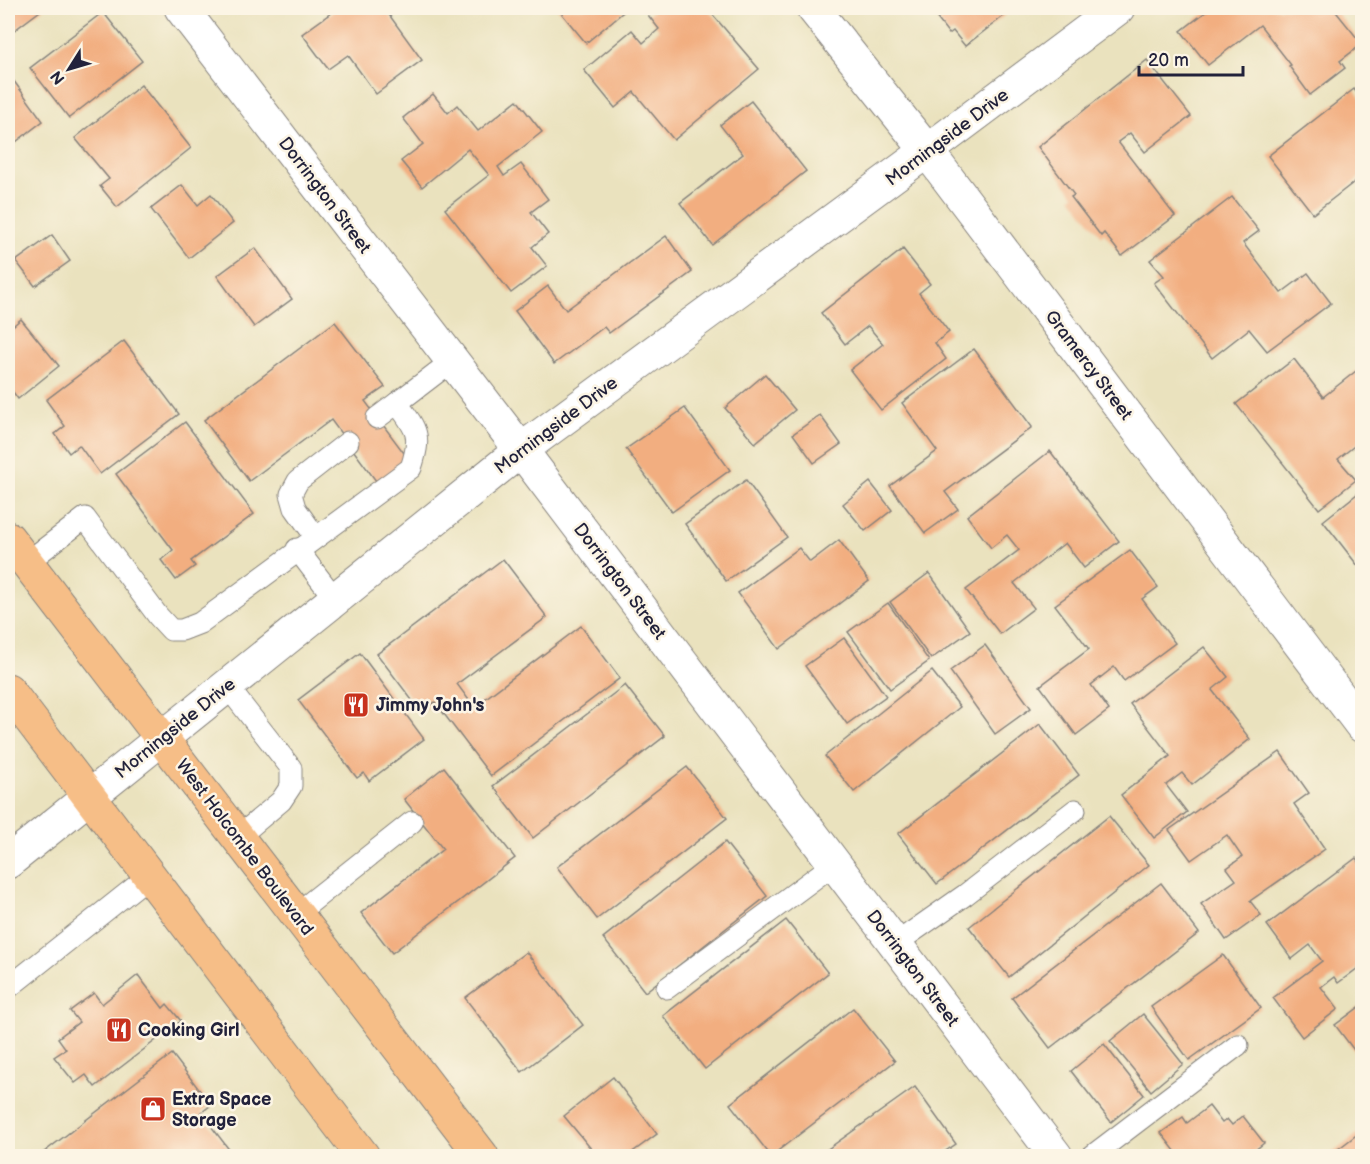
<svg xmlns="http://www.w3.org/2000/svg" width="1370" height="1164" viewBox="0 0 1370 1164" font-family="'Balsamiq Sans',sans-serif">
  <rect width="100%" height="100%" fill="#fcf5e5"/>
  <filter id="ink" filterUnits="userSpaceOnUse"><feTurbulence type="fractalNoise" baseFrequency=".0167" numOctaves="2"/><feDisplacementMap in="SourceGraphic" scale="12" xChannelSelector="R" yChannelSelector="G"/><feConvolveMatrix kernelMatrix="1 2 1 2 8 2 1 2 1" color-interpolation-filters="sRGB"/></filter>
  <filter id="wash" filterUnits="userSpaceOnUse"><feTurbulence type="fractalNoise" baseFrequency=".008" numOctaves="4" result="noise"/><feDisplacementMap in="SourceGraphic" scale="24" xChannelSelector="R" yChannelSelector="G"/><feGaussianBlur stdDeviation="1.35" result="paint"/><feColorMatrix in="noise" values="0 0 0 0 0 0 0 0 0 0 0 0 0 0 0 0 0 1.4 0 .05"/><feComposite in="paint" operator="in"/></filter>
  <g filter="url(#wash)">
    <rect width="100%" height="100%" fill="#eae2be"/>
    <g id="blocks">
      <g fill="#f2ae80">
        <path d="M8,8H44L8,35Z"/>
        <path d="M338,8H393L387,12L422,60L376,94L348,55L328,69L302,34Z"/>
        <path d="M557,8H628L586,43Z"/>
        <path d="M656,8H707L759,69L674,140L634,92L615,108L584,70L632,30L643,43L659,29L648,15Z"/>
        <path d="M929,8H1014L965,46L953,31L949,34Z"/>
        <path d="M1211,8H1333L1362,44L1340,61L1345,68L1310,95L1289,66L1291,65L1260,25L1208,65L1181,31Z"/>
        <path d="M103,12L142,61L69,118L30,68Z"/>
        <path d="M1147,60L1191,116L1145,152L1130,133L1118,142L1175,216L1122,256L1104,233L1101,236L1071,197L1074,195L1038,147Z"/>
        <path d="M8,73L43,121L8,148Z"/>
        <path d="M141,85L191,148L117,207L100,186L109,179L75,138Z"/>
        <path d="M1354,89L1362,100V176L1313,214L1268,156Z"/>
        <path d="M433,94L448,113L457,105L478,131L517,100L542,132L498,167L504,176L521,164L548,199L531,212L548,234L532,247L547,266L511,293L445,209L489,175L468,149L422,187L401,161L423,144L403,118Z"/>
        <path d="M751,101L806,171L712,245L680,203L743,154L720,125Z"/>
        <path d="M182,185L198,205L211,194L233,223L189,258L151,209Z"/>
        <path d="M1232,197L1259,231L1243,243L1281,293L1308,273L1331,303L1267,351L1249,329L1212,358L1154,283L1164,276L1150,260Z"/>
        <path d="M52,235L70,261L35,286L16,261Z"/>
        <path d="M666,236L692,272L609,333L604,327L554,364L515,311L548,286L566,310Z"/>
        <path d="M255,248L292,299L254,327L217,276Z"/>
        <path d="M903,249L930,284L919,293L949,332L935,343L946,359L881,410L850,370L883,344L868,326L845,344L821,313Z"/>
        <path d="M21,319L59,366L18,399L8,385V330Z"/>
        <path d="M335,322L385,387L365,401L410,461L379,485L331,420L249,481L204,420Z"/>
        <path d="M124,341L179,414L100,474L79,445L69,453L55,434L65,426L46,400Z"/>
        <path d="M974,349L1032,427L945,492L958,509L925,533L890,486L937,451L902,403Z"/>
        <path d="M1294,359L1323,397L1356,371L1362,380V448L1358,443L1338,459L1356,480L1319,509L1236,404Z"/>
        <path d="M765,374L795,410L755,443L725,408Z"/>
        <path d="M685,408L730,470L672,512L626,449Z"/>
        <path d="M820,415L841,444L814,463L793,434Z"/>
        <path d="M185,422L254,514L191,561L195,566L176,580L161,560L173,550L116,474Z"/>
        <path d="M1050,451L1119,541L1084,568L1065,543L1014,583L1034,608L1000,634L966,590L1019,550L1007,535L991,548L967,516Z"/>
        <path d="M746,480L787,537L726,581L685,524Z"/>
        <path d="M870,482L892,510L865,531L843,504Z"/>
        <path d="M1362,490V571L1323,521Z"/>
        <path d="M839,540L869,581L779,649L738,593L799,548L810,562Z"/>
        <path d="M1130,550L1158,587L1142,599L1175,643L1124,681L1114,667L1091,685L1109,710L1076,735L1040,686L1089,649L1055,605Z"/>
        <path d="M503,559L547,617L457,684L474,707L581,626L620,678L491,776L435,702L421,712L377,654Z"/>
        <path d="M929,573L970,631L931,659L890,602Z"/>
        <path d="M888,603L929,661L890,689L848,632Z"/>
        <path d="M844,638L886,696L847,724L805,666Z"/>
        <path d="M985,645L1031,708L995,734L950,671Z"/>
        <path d="M1204,647L1228,677L1212,690L1250,739L1192,785L1182,773L1166,785L1187,812L1154,838L1121,795L1170,756L1130,704Z"/>
        <path d="M360,653L424,739L369,781L364,773L357,778L298,700Z"/>
        <path d="M932,671L960,707L854,792L825,756Z"/>
        <path d="M625,685L665,736L533,838L493,786Z"/>
        <path d="M1040,724L1079,775L937,884L898,834Z"/>
        <path d="M1280,752L1309,793L1294,804L1325,849L1250,901L1261,915L1226,940L1201,904L1236,880L1227,868L1242,857L1227,835L1191,860L1169,830Z"/>
        <path d="M444,767L515,858L392,953L361,913L443,849L404,799Z"/>
        <path d="M687,767L727,818L597,919L557,867Z"/>
        <path d="M1109,816L1149,865L1009,977L969,927Z"/>
        <path d="M725,842L767,896L645,992L603,938Z"/>
        <path d="M1356,858L1362,866V965L1338,983L1334,977L1321,987L1338,1009L1302,1037L1273,998L1322,961L1310,945L1292,959L1267,925Z"/>
        <path d="M1161,883L1199,933L1050,1048L1012,998Z"/>
        <path d="M786,920L828,973L705,1069L663,1016Z"/>
        <path d="M526,952L583,1025L522,1072L465,998Z"/>
        <path d="M1223,955L1261,1008L1189,1060L1151,1007Z"/>
        <path d="M138,975L163,1008L167,1004L181,1021L95,1087L86,1075L75,1083L54,1057L66,1049L58,1038L79,1022L70,1011L94,993L102,1004Z"/>
        <path d="M1362,1005V1057L1360,1058L1335,1025Z"/>
        <path d="M853,1008L895,1061L771,1156L730,1104Z"/>
        <path d="M1143,1014L1183,1064L1151,1091L1110,1041Z"/>
        <path d="M1104,1044L1144,1095L1111,1122L1071,1071Z"/>
        <path d="M172,1054L211,1105L201,1113L234,1156H39Z"/>
        <path d="M613,1077L657,1134L627,1156H597L564,1116Z"/>
        <path d="M915,1087L956,1144L938,1156H818Z"/>
        <path d="M1209,1106L1222,1123L1227,1119L1232,1125L1243,1116L1264,1143L1253,1152L1256,1156H1179L1161,1133L1183,1117L1187,1123Z"/>
        <path d="M1359,1133L1362,1137V1156H1329Z"/>
      </g>
    </g>
  </g>
  <g filter="url(#ink)">
    <use href="#blocks" fill-opacity="0" stroke="#86827c" stroke-width="1.5"/>
    <g fill="none" stroke-linecap="round" stroke-linejoin="round">
      <defs>
        <g id="service">
          <path d="M377,418L397,403"/>
          <path d="M315,536L295,508L291,494L298,481L348,442"/>
          <path d="M297,549L335,599"/>
          <path d="M26,563L85,518L158,616L171,630H182L200,623L411,468C422,435 417,430 397,403L452,361"/>
          <path d="M227,686L291,768V786L281,801L237,838"/>
          <path d="M296,914L412,822"/>
          <path d="M895,944L965,895L1075,810"/>
          <path d="M8,988L149,876"/>
          <path d="M667,988L834,864"/>
          <path d="M1092,1156L1238,1045"/>
        </g>
        <g id="minor">
          <path d="M181,8L521,450L1056,1156"/>
          <path d="M813,8L927,151L1362,726"/>
          <path d="M8,862L521,450L927,151L1118,8"/>
        </g>
        <g id="primary">
          <path d="M8,538L482,1156"/>
          <path d="M8,690L363,1156"/>
        </g>
      </defs>
      <use href="#service" stroke="#86827c" stroke-width="23"/>
      <use href="#minor" stroke="#86827c" stroke-width="35"/>
      <use href="#primary" stroke="#86827c" stroke-width="35"/>
      <use href="#service" stroke="#fff" stroke-width="21"/>
      <use href="#minor" stroke="#fff" stroke-width="33"/>
      <use href="#primary" stroke="#f6be87" stroke-width="33"/>
    </g>
  </g>
  <defs>
    <symbol id="restaurant-square" viewBox="-11 -11 22 22"><rect x="-9" y="-9" width="18" height="18" rx="4" fill="#c8321e" stroke="#fcf5e5"/><path d="M-5-6h1v4h1v-4h1v4h1v-4h1v5L-1.5 .5V6h-2V.5L-5-1ZM5-6V6H3V1.5H1.5Q1.5-4 5-6Z" fill="#fff"/></symbol>
    <symbol id="shop-square" viewBox="-11 -11 22 22"><rect x="-9" y="-9" width="18" height="18" rx="4" fill="#c8321e" stroke="#fcf5e5"/><path d="M-5-2.5h2.3a2.7 3.5 0 0 1 5.4 0H5L5.5 6h-11ZM-1.5-2.5h3a1.5 2.3 0 0 0-3 0Z" fill="#fff"/></symbol>
  </defs>
  <g fill-rule="evenodd">
    <use href="#restaurant-square" x="341" y="690" width="30" height="30"/>
    <use href="#restaurant-square" x="104" y="1015" width="30" height="30"/>
    <use href="#shop-square" x="138" y="1094" width="30" height="30"/>
  </g>
  <g text-anchor="middle" stroke-width="5" stroke-linejoin="round" paint-order="stroke">
    <g font-size="18" fill="#22223b" stroke="#fcf5e5">
      <text transform="translate(947 137) rotate(-37)" y="6">Morningside Drive</text>
      <text transform="translate(325 195) rotate(53)" y="6">Dorrington Street</text>
      <text transform="translate(1089 365) rotate(53)" y="6">Gramercy Street</text>
      <text transform="translate(556 425) rotate(-37)" y="6">Morningside Drive</text>
      <text transform="translate(620 581) rotate(53)" y="6">Dorrington Street</text>
      <text transform="translate(175 728) rotate(-39)" y="6">Morningside Drive</text>
      <text transform="translate(245 847) rotate(53)" y="6">West Holcombe Boulevard</text>
      <text transform="translate(913 968) rotate(53)" y="6">Dorrington Street</text>
    </g>
    <g font-size="18" font-weight="bold" fill="#22223b" stroke="#fcf5e5" text-anchor="start">
      <text x="376" y="711">Jimmy John's</text>
      <text x="138" y="1036">Cooking Girl</text>
      <text x="172" y="1105">Extra Space<tspan x="172" dy="21">Storage</tspan></text>
    </g>
  </g>
  <rect width="1370" height="1164" fill="none" stroke="#fcf5e5" stroke-width="30"/>
  <g transform="translate(69 69) rotate(233)" stroke="#fcf5e5" stroke-width="4.5" paint-order="stroke">
  <path d="M0-4.5L10 22L0 15L-10 22Z" fill="#22223b"/>
  <text y="-9" font-size="16" font-weight="bold" text-anchor="middle" fill="#22223b">N</text>
  </g>
  <path d="M1139 66v9h104v-9" fill="none" stroke="#22223b" stroke-width="3"/>
  <text x="1148" y="66" font-size="18" fill="#22223b" stroke="#fcf5e5" stroke-width="4.5" paint-order="stroke">20 m</text>
</svg>
